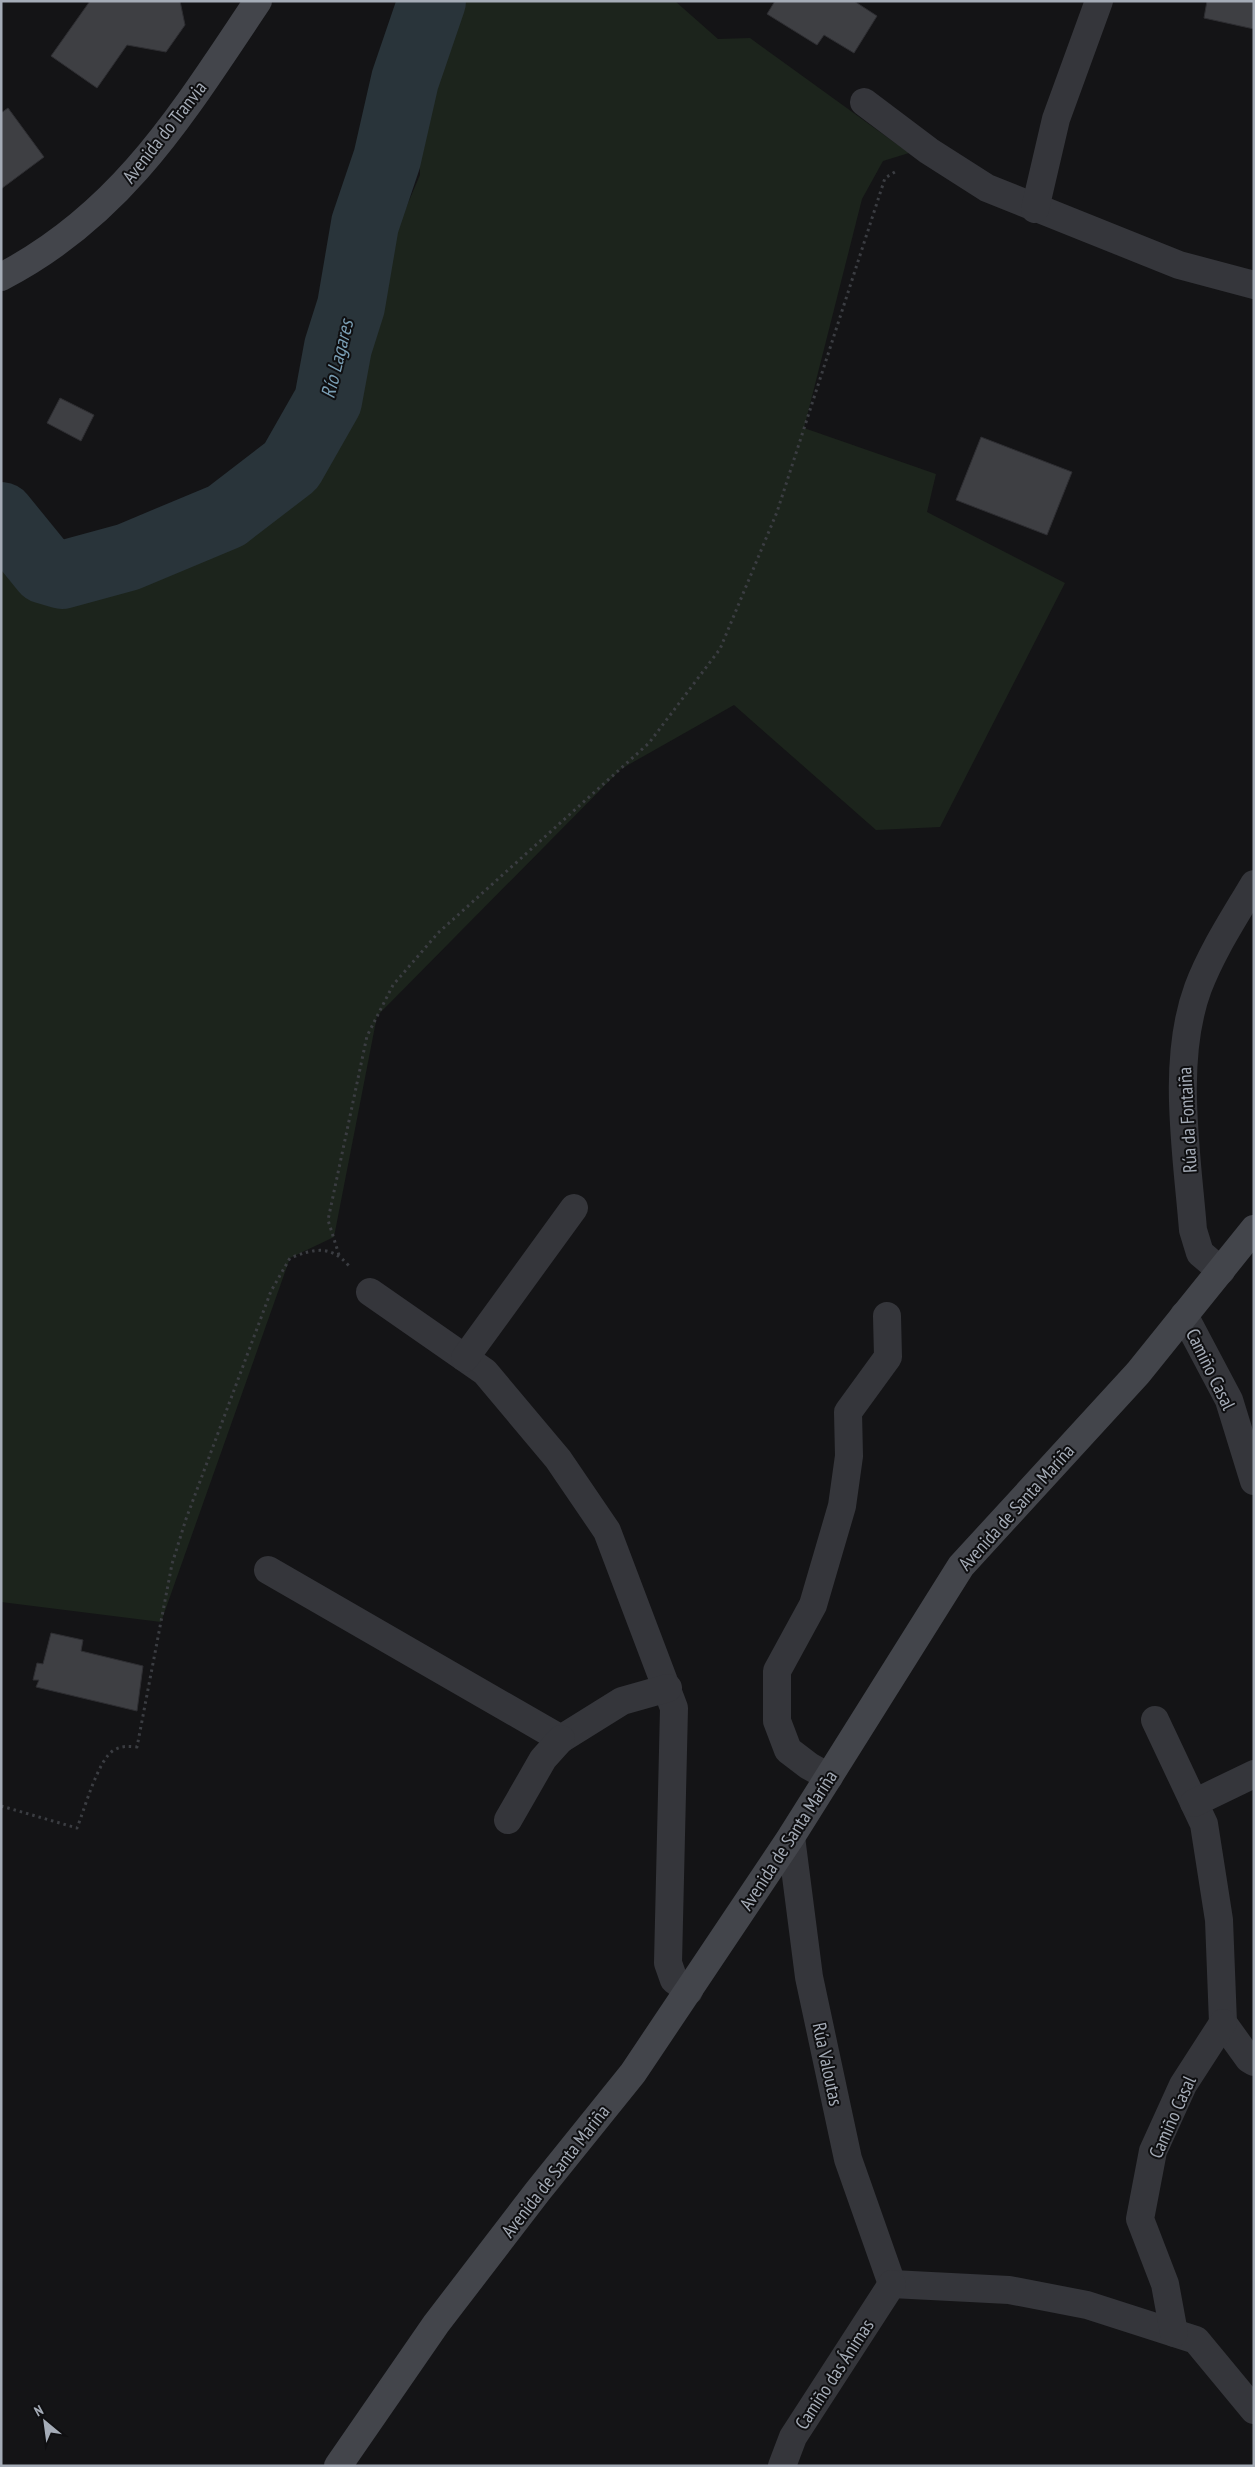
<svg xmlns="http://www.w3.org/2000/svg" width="1255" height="2467" viewBox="0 0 1255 2467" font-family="'PT Sans Narrow',sans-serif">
  <rect width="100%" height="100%" fill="#141416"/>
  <path fill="#1c241c" d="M455,1H675L718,39L750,38L909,153L883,161L862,199L804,428L936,474L927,512L1065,583L940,827L876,830L734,705L621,769L377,1016L334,1237L290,1258L161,1622L1,1602V540L35,593L54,601L102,576L216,536L298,485L324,459L342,430L356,377L358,323L378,297L380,246L405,210L420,175V143Z"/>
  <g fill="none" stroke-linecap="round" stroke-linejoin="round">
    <path stroke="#29343a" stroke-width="68" d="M1,516L45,570L62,575L128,557L226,516L291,466L328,401L338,347L351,306L365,224L387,159L405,80L432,1"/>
  </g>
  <g fill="#3e3f43" stroke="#2e2e32">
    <path d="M90,1H180L185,25L166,52L127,45L97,88L51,56Z"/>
    <path d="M775,1H854L877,16L854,53L824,35L817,45L767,14Z"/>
    <path d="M1207,1H1254V29L1204,18Z"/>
    <path d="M8,108L44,157L1,189V113Z"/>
    <path d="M60,398L94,415L81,441L47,423Z"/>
    <path d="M981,437L1072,472L1047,535L956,500Z"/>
    <path d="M51,1633L83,1640L81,1651L143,1666L137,1711L36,1687L39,1680H33L37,1663L43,1664Z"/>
  </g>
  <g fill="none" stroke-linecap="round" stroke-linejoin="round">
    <g stroke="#3b3d42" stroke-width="3" stroke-dasharray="2.5 4" stroke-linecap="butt">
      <path d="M339,1255L328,1220L367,1036L393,985L438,933L649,743L720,649L777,512L885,178L898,170"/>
      <path d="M1,1806L77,1828C84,1811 98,1759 114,1750C121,1746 128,1746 137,1747L172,1564L186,1519L271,1291L290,1258C314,1249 330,1244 349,1266"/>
    </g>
    <g stroke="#35363b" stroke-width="28">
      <path d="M864,102L929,151L987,188L1179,265L1254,285"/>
      <path d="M1035,209L1056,119L1099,1"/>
      <path d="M1221,1271L1200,1253L1193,1230C1187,1154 1171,1061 1198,988C1212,951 1234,918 1254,884"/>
      <path d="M370,1292L485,1372L558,1459L607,1531L674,1708L668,1963L674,1980L689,1991"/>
      <path d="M1184,1315L1229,1400L1254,1481"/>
      <path d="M465,1358L574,1208"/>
      <path d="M268,1570L561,1739L622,1701L668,1688"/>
      <path d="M1155,1720L1204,1824L1219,1920L1223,2023L1249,2059L1254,2062"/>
      <path d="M829,1777L809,1766L788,1750L777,1721V1671L813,1605L842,1506L849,1456L848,1412L888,1357L887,1316"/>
      <path d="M1194,1803L1254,1774"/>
      <path d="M508,1820L543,1759L561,1739"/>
      <path d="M791,1837L809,1977L848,2159L892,2284"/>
      <path d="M892,2284L1009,2290L1087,2305L1196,2340L1254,2410"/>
      <path d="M1174,2333L1165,2284L1140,2219L1153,2151L1183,2085L1223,2023"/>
      <path d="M782,2466L793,2437L892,2284"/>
    </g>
    <g stroke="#43454b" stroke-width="28">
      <path d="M1,277C123,214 184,111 258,1"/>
      <path d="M338,2466L436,2324L538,2191L633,2073L791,1837L961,1566L1138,1373L1254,1229"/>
    </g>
  </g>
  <g text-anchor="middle" stroke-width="4" stroke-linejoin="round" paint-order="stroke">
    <g font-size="19" fill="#a5acb7" stroke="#0f0f11">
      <text transform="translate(164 132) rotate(-52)" y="7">Avenida do Tranvia</text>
      <text transform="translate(1187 1120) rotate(-93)" y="7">Rúa da Fontaiña</text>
      <text transform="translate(1211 1369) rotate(64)" y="7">Camiño Casal</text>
      <text transform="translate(1016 1507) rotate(-48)" y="7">Avenida de Santa Mariña</text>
      <text transform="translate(788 1840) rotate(-57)" y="7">Avenida de Santa Mariña</text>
      <text transform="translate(828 2064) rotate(78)" y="7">Rúa Valoutas</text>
      <text transform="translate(1172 2117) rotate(-66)" y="7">Camiño Casal</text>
      <text transform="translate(555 2171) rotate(-52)" y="7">Avenida de Santa Mariña</text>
      <text transform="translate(834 2374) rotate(-57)" y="7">Camiño das Ánimas</text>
    </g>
    <g font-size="20" font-style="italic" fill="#7a9eb4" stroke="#0f0f11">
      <text transform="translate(337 359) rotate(-76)" y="7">Río Lagares</text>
    </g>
  </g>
  <rect width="1255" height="2467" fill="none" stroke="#a5acb7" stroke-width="5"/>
  <g transform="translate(45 2422) rotate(331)" stroke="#0f0f11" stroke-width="4" paint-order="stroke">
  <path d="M0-4L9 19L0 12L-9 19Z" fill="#a5acb7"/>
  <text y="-8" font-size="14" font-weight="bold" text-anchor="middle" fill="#a5acb7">N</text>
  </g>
</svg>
